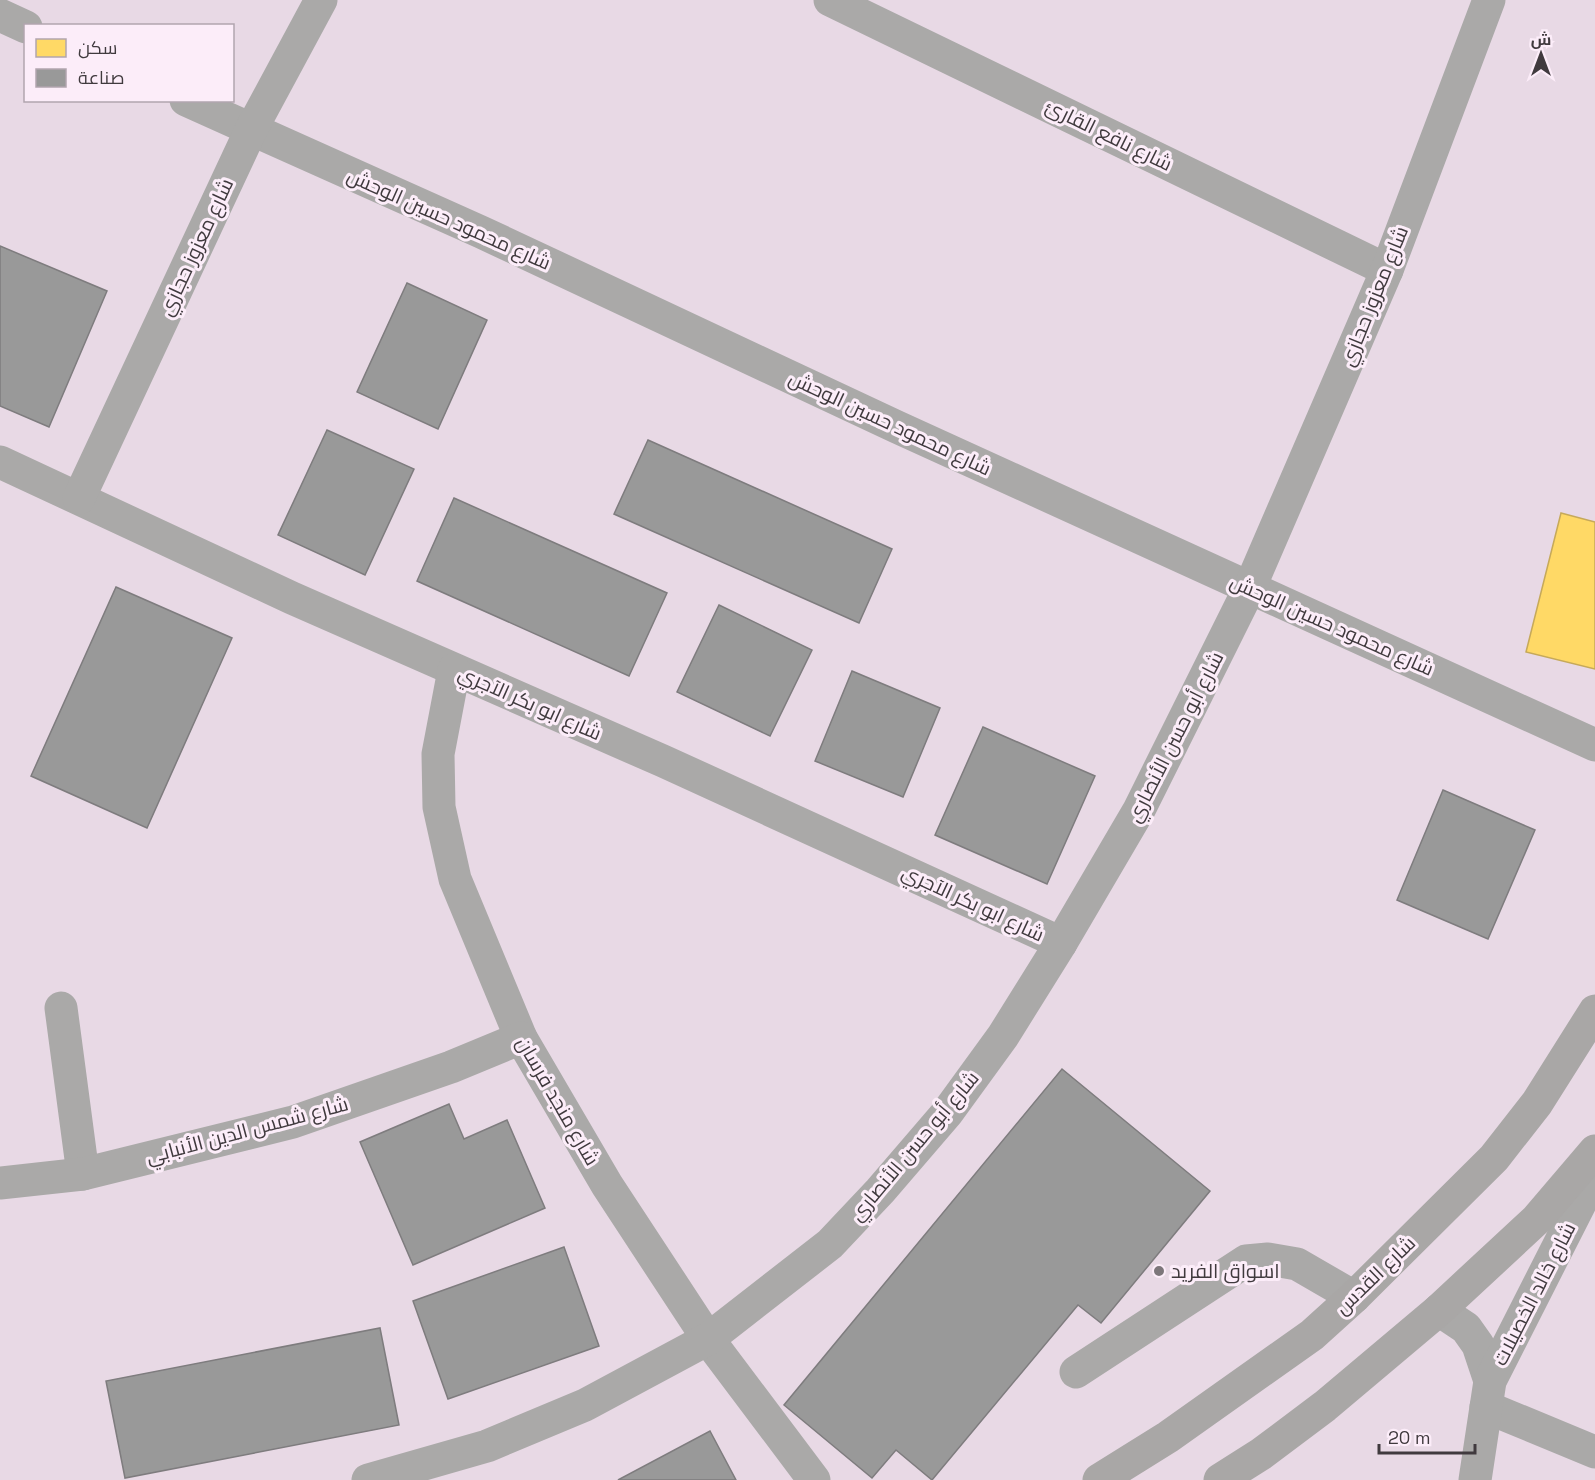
<svg xmlns="http://www.w3.org/2000/svg" width="1595" height="1480" viewBox="0 0 1595 1480" font-family="'Space Grotesk',Cairo,sans-serif">
  <rect width="100%" height="100%" fill="#ece4ea"/>
  <path fill="#e8d9e5" fill-rule="evenodd" d="M0,0H1595V1480H0ZM26,26H232V100H26Z"/>
  <path fill="#ffd966" stroke="#c6a95a" stroke-width="1.5" d="M1561,513L1595,522V669L1526,652Z"/>
  <g fill="#999" stroke="#7e7c7e" stroke-width="1.5">
    <path d="M0,246L107,291L49,427L0,406Z"/>
    <path d="M407,283L487,320L438,429L357,392Z"/>
    <path d="M327,430L414,469L365,575L278,535Z"/>
    <path d="M648,440L892,549L859,623L614,514Z"/>
    <path d="M454,498L667,593L629,676L417,581Z"/>
    <path d="M116,587L232,638L147,828L31,776Z"/>
    <path d="M719,605L812,650L770,736L677,692Z"/>
    <path d="M852,671L940,708L903,797L815,761Z"/>
    <path d="M983,727L1095,776L1047,884L935,835Z"/>
    <path d="M1443,790L1535,830L1488,939L1397,900Z"/>
    <path d="M1062,1069L1210,1191L1101,1323L1078,1305L932,1480L896,1450L872,1478L784,1405Z"/>
    <path d="M449,1104L464,1139L507,1120L545,1208L413,1265L360,1142Z"/>
    <path d="M564,1247L599,1346L448,1399L413,1301Z"/>
    <path d="M380,1328L399,1425L125,1478L106,1381Z"/>
    <path d="M710,1431L736,1480H618Z"/>
  </g>
  <g fill="none" stroke-linecap="round" stroke-linejoin="round">
    <g stroke="#aaa9a8" stroke-width="33">
      <path d="M830,0L1387,270"/>
      <path d="M0,15L26,27"/>
      <path d="M186,100L481,232L897,427L1595,745"/>
      <path d="M0,462L292,598L663,761L1061,943"/>
      <path d="M79,498L251,130L321,0"/>
      <path d="M454,670L438,754L439,807L455,879L521,1038L607,1185L708,1339L814,1480"/>
      <path d="M61,1008L83,1174"/>
      <path d="M0,1183L83,1174L293,1122L451,1067L521,1038"/>
      <path d="M1439,1310L1466,1328L1478,1345L1490,1381"/>
      <path d="M1076,1372L1246,1261L1268,1259L1297,1264L1354,1297"/>
      <path d="M1486,1407L1595,1452"/>
      <path d="M368,1480L487,1446L585,1405L708,1339L830,1244L880,1191L947,1113L1003,1036L1061,943L1139,810L1250,587L1387,270L1489,0"/>
      <path d="M1475,1480L1490,1381L1595,1174"/>
    </g>
    <g stroke="#a9a7a6" stroke-width="33">
      <path d="M1099,1480L1168,1437L1312,1335L1354,1297L1494,1158L1537,1103L1595,1011"/>
      <path d="M1220,1480L1261,1454L1325,1406L1439,1310L1537,1219L1595,1151"/>
    </g>
  </g>
  <circle fill="#7c767a" stroke="#fcedf9" stroke-width="2" cx="1159" cy="1271" r="6"/>
  <g text-anchor="middle" stroke-width="6" stroke-linejoin="round" paint-order="stroke">
    <g font-size="20" fill="#403a3e" stroke="#fcedf9">
      <text transform="translate(1109 135) rotate(26)" y="7">شارع نافع القارئ</text>
      <text transform="translate(449 219) rotate(24)" y="7">شارع محمود حسين الوحش</text>
      <text transform="translate(196 247) rotate(-65)" y="7">شارع معزوز حجازي</text>
      <text transform="translate(1374 296) rotate(-68)" y="7">شارع معزوز حجازي</text>
      <text transform="translate(890 423) rotate(25)" y="7">شارع محمود حسين الوحش</text>
      <text transform="translate(1332 625) rotate(24)" y="7">شارع محمود حسين الوحش</text>
      <text transform="translate(530 703) rotate(24)" y="7">شارع ابو بكر الآجري</text>
      <text transform="translate(1175 737) rotate(-63)" y="7">شارع أبو حسن الأنصاري</text>
      <text transform="translate(973 903) rotate(25)" y="7">شارع ابو بكر الآجري</text>
      <text transform="translate(558 1101) rotate(60)" y="7">شارع منجد فرسان</text>
      <text transform="translate(247 1130) rotate(-15)" y="7">شارع شمس الدين الأنبابي</text>
      <text transform="translate(914 1146) rotate(-50)" y="7">شارع أبو حسن الأنصاري</text>
      <text transform="translate(1375 1275) rotate(-44)" y="7">شارع القدس</text>
      <text transform="translate(1534 1294) rotate(-63)" y="7">شارع خالد الخصيلات</text>
    </g>
    <g font-size="20" fill="#403a3e" stroke="#fcedf9" text-anchor="start">
      <text x="1171" y="1278">اسواق الفريد</text>
    </g>
  </g>
  <rect x="24" y="24" width="210" height="78" fill="#fcedf9" stroke="#b1a5ae" stroke-width="1.5"/>
  <rect x="36" y="39" width="30" height="18" fill="#ffd966" stroke="#b1a5ae" stroke-width="1.5"/>
  <text x="78" y="54" font-size="18" fill="#403a3e">سكن</text>
  <rect x="36" y="69" width="30" height="18" fill="#999999" stroke="#b1a5ae" stroke-width="1.5"/>
  <text x="78" y="84" font-size="18" fill="#403a3e">صناعة</text>
  <g transform="translate(1541 54)" stroke="#fcedf9" stroke-width="4.5" paint-order="stroke">
  <path d="M0-4.5L10 22L0 15L-10 22Z" fill="#403a3e"/>
  <text y="-9" font-size="16" font-weight="bold" text-anchor="middle" fill="#403a3e">ش</text>
  </g>
  <path d="M1379 1444v9h96v-9" fill="none" stroke="#403a3e" stroke-width="3"/>
  <text x="1388" y="1444" font-size="18" fill="#403a3e" stroke="#fcedf9" stroke-width="4.5" paint-order="stroke">20 m</text>
</svg>
